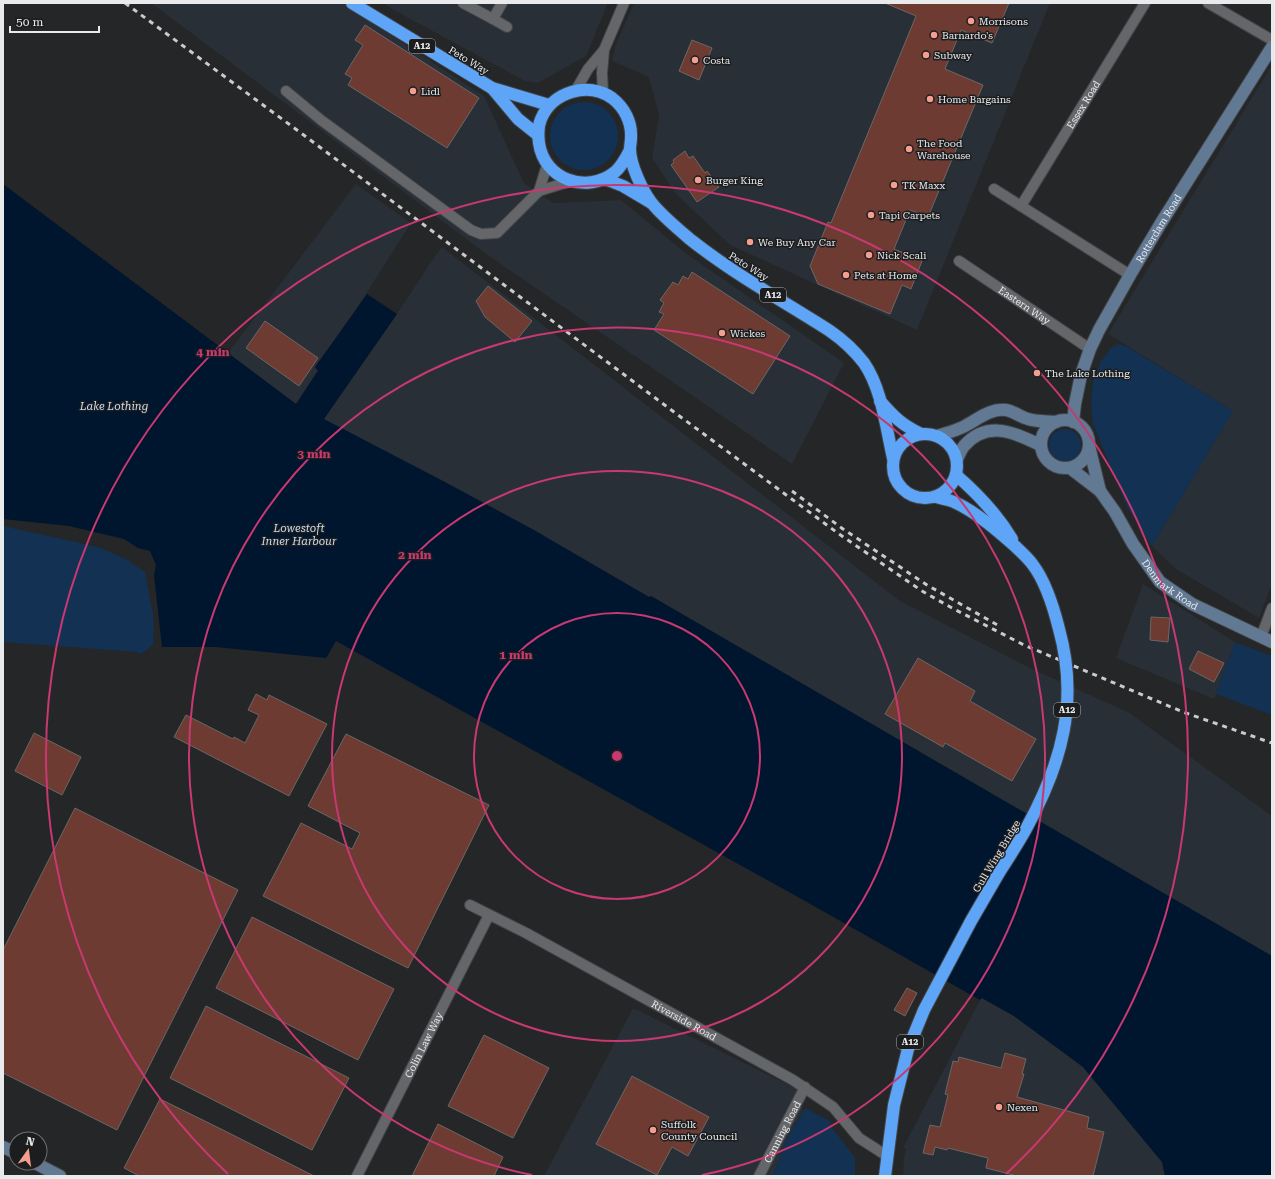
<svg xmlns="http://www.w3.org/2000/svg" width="1275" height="1179" viewBox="0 0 1275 1179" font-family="'Roboto Serif',serif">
  <rect width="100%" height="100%" fill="#242628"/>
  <g fill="#292f36">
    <path d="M151,3H342L484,96L524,183L553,203L621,200L687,254L844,363L792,464L489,256Z"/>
    <path d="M383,3H608L586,56L538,83L525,81L392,9Z"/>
    <path d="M634,3H1050L917,330L730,245L676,194L652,158L659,115L649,77L612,61L615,47Z"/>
    <path d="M1272,65V584L1259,618L1176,569L1152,546L1233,411L1108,334Z"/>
    <path d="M356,184L411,223L296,404L228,353Z"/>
    <path d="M442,247L900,601L1032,669L1128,712L1272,816V956L651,596L649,597L323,419L397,314L429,265Z"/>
    <path d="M1143,584L1235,642L1214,699L1116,658Z"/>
    <path d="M981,998L1014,1016L1083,1067L1162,1162L1165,1176H903L904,1158L906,1149L903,1148Z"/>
    <path d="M633,1008L797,1089L803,1110L786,1141L773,1176H544Z"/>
  </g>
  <g fill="#133153">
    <circle cx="584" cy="136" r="34"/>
    <path d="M1119,344L1126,346L1233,411L1152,546L1127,507L1093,424L1091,403L1093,382L1101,361L1111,348Z"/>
    <circle cx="1065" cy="445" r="16"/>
    <path d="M3,526L98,547L126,559L145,572L154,620L153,645L141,654L137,652L3,642Z"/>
    <path d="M1235,642L1272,656V715L1216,694Z"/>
    <path d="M805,1108L830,1121L833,1129L855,1158V1176H773L786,1141Z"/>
  </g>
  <path fill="#00152e" d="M3,184L296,404L318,371L315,367L367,294L397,314L324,419L445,482L534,530L649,597L651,596L1272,956V1176H1165L1162,1162L1083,1067L1014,1016L982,998L980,1000L798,897L336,641L326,658L216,647H162L154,575L156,565L150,551L138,548L124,539L69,526L3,519Z"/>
  <g fill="#6e3b33" stroke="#6b6766">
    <path d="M885,3H1009L992,43L961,30L945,69L983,85L928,217L910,210L894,249L922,261L911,289L902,285L890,314L818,284L810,266L828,222L831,223L916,16Z"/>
    <path d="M365,25L479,98L447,148L348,85L352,78L345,74L363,45L355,40Z"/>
    <path d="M692,40L712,48L699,80L679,71Z"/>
    <path d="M685,151L689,158L693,156L705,173L707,171L719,187L697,202L671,165L674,162L673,160Z"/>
    <path d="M692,272L790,336L753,394L654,330L664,314L659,312L664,303L660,300L673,282L678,285L683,276L688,279Z"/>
    <path d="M488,286L532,321L515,342L485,317L476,301Z"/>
    <path d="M265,321L318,358L299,386L246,348Z"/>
    <path d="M1151,617L1170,618L1168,642L1150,640Z"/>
    <path d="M1198,651L1224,663L1214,682L1189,669Z"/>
    <path d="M918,658L975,691L970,701L1036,739L1012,781L945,743L943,747L885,714Z"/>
    <path d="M256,694L267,700L269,695L327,724L289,796L174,737L186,715L233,739L234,737L245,743L259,715L248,710Z"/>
    <path d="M34,733L81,757L62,795L15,771Z"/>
    <path d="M346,734L489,805L408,968L263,896L301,823L352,849L360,833L308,806Z"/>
    <path d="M75,808L238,890L117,1130L3,1073V950Z"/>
    <path d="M252,917L394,989L358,1060L216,988Z"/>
    <path d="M907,988L917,993L905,1016L894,1010Z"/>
    <path d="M206,1006L349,1078L312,1150L170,1078Z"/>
    <path d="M484,1035L549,1068L513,1138L448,1106Z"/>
    <path d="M1005,1053L1026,1059L1022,1074H1024L1017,1097L1089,1117L1087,1128L1104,1132L1093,1176H1017L986,1168L988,1158L948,1148L947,1150L935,1147L933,1155L923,1153L930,1125L940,1127L948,1095L945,1094L953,1061L958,1062L959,1057L1001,1068Z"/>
    <path d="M632,1076L709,1117L688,1156L672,1147L657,1175L596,1144Z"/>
    <path d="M160,1099L225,1131L314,1176H139L124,1168Z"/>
    <path d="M438,1124L503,1157L494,1176H412Z"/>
  </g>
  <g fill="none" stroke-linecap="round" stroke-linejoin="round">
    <defs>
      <g id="street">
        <path d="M463,3L493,19L502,3"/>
        <path d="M1208,3L1272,40"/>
        <path d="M493,19L507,27"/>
        <path d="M576,90L588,69L604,50L624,3"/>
        <path d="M286,91L321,120L471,230L481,234L497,233L539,191L547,165"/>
        <path d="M603,93L602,73L604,50"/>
        <path d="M994,189L1130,275"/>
        <path d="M539,191L571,181"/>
        <path id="s1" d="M1021,206L1145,3"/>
        <path id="s2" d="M959,261L1090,349"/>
        <path d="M1261,637L1272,608"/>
        <path id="s3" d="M470,905L526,933L793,1080L833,1107L859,1138L884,1154"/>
        <path id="s4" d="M357,1176L489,915"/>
        <path id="s5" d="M759,1176L805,1087"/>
      </g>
      <g id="secondary">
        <circle cx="1065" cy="444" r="24"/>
        <path id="s6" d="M1073,422L1075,404L1081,375L1090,349L1099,330L1130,275L1161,223L1272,47"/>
        <path d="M937,436C946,433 955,431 963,427C977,420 990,408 1006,410C1014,411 1020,417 1028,419C1037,422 1047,421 1056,422"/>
        <path d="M1089,446L1100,491"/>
        <path d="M957,459C959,455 961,450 964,446C987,420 1014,432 1040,445"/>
        <path id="s7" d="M1070,468L1100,491L1115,512L1133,544L1160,582L1192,604L1272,642"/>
        <path d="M3,1147L16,1153"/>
        <path d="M35,1163L60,1176"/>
      </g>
      <g id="highway">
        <path d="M352,3L492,88L549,105"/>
        <path d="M492,88L518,119L538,135"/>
        <path d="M630,150C626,158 622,166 615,172C586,195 544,179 539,143C538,135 538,126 541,119C552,92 588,81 612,98C624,107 632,122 631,138C631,142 630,145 630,149C630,164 642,190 651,202C661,215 678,229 691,240C734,274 783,301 830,331C843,340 854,350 864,363C882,389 886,428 893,458"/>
        <path d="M605,179L623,186L650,202"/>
        <path d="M880,401C894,417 902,425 921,434"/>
        <circle cx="925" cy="466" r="32"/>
        <path d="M956,475C978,494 997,514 1012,539"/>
        <path d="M936,497C941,499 948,499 954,502C975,511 999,532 1016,547"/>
        <path d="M885,1176L894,1105L908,1049L924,1010L971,921L1000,871"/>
      </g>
    </defs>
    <use href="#street" stroke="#424446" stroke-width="12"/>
    <use href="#secondary" stroke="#424446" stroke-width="14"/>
    <use href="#highway" stroke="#424446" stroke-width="14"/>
    <use href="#street" stroke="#646669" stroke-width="10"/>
    <use href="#secondary" stroke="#627994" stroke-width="12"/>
    <use href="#highway" stroke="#5ea5f7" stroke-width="12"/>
    <g stroke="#cacbcd" stroke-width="3" stroke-dasharray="5 5" stroke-linecap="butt">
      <path d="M125,3L305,136L674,412L839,534L922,591L952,608L1024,645L1183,712L1272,743"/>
      <path d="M792,491L843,529L927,585L1001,627"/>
    </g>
    <defs>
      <path id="highway-bridge" d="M1000,871C1009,857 1019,842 1027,827C1062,763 1079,701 1059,629C1054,609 1045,581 1033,565C1028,558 1022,553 1016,547"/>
    </defs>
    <use href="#highway-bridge" stroke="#424446" stroke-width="14" stroke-linecap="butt"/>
    <use href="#highway-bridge" stroke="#5ea5f7" stroke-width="12"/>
  </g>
  <g fill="none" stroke="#c83871" stroke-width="2">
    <circle cx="617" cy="756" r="143"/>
    <circle cx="617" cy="756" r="285"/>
    <path d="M532 1175A428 428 0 1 1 702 1175"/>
    <path d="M228 1174A571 571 0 1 1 1006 1174"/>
  </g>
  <g fill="#f59d8f" stroke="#1b1d1f" stroke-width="1.5">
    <circle cx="971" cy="21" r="4"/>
    <circle cx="934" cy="35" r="4"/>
    <circle cx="926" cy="55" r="4"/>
    <circle cx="695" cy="60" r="4"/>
    <circle cx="413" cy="91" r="4"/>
    <circle cx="930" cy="99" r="4"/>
    <circle cx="909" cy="149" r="4"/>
    <circle cx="698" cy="180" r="4"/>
    <circle cx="894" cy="185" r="4"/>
    <circle cx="871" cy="215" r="4"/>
    <circle cx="750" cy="242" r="4"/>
    <circle cx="869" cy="255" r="4"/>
    <circle cx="846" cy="275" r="4"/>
    <circle cx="722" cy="333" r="4"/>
    <circle cx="1037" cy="373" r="4"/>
    <circle cx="999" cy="1107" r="4"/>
    <circle cx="653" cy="1130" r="4"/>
  </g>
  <g text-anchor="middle" stroke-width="3" stroke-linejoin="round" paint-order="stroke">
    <g fill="#1b1d1f" stroke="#abacae" stroke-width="1">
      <rect x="409" y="39" width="26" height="14" rx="3"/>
      <rect x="760" y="288" width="26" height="14" rx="3"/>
      <rect x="1054" y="703" width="26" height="14" rx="3"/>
      <rect x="897" y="1035" width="26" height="14" rx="3"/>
    </g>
    <g font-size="9" font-weight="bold" fill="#e9eaec">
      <text x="422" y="49">A12</text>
      <text x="773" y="298">A12</text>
      <text x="1067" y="713">A12</text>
      <text x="910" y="1045">A12</text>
    </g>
    <g font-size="10" fill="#e9eaec" stroke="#1b1d1f" text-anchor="start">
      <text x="979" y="25">Morrisons</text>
      <text x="942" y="39">Barnardo's</text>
      <text x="934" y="59">Subway</text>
      <text x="703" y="64">Costa</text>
      <text x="421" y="95">Lidl</text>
      <text x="938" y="103">Home Bargains</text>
      <text x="917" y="147">The Food<tspan x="917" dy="12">Warehouse</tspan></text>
      <text x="706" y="184">Burger King</text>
      <text x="902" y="189">TK Maxx</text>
      <text x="879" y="219">Tapi Carpets</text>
      <text x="758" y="246">We Buy Any Car</text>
      <text x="877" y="259">Nick Scali</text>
      <text x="854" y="279">Pets at Home</text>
      <text x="730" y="337">Wickes</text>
      <text x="1045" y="377">The Lake Lothing</text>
      <text x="1007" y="1111">Nexen</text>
      <text x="661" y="1128">Suffolk<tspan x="661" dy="12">County Council</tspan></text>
    </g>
    <g font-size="10" fill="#e9eaec" stroke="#1b1d1f">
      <text transform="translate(469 60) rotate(31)" y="4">Peto Way</text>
      <text dy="4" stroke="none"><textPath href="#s1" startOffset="119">Essex Road</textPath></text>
      <text dy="4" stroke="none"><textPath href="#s6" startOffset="214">Rotterdam Road</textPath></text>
      <text transform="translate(749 266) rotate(32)" y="4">Peto Way</text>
      <text dy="4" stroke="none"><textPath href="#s2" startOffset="79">Eastern Way</textPath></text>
      <text dy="4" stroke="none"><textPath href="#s7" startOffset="156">Denmark Road</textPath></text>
      <text transform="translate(996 856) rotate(-59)" y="4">Gull Wing Bridge</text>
      <text dy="4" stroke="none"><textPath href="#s3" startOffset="243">Riverside Road</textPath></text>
      <text dy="4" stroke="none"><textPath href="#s4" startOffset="147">Colin Law Way</textPath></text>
      <text dy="4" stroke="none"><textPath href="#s5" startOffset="50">Canning Road</textPath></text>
    </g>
    <g font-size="11" font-style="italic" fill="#c8ddf6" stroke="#1b1d1f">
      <text x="114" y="410">Lake Lothing</text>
      <text x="299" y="532">Lowestoft<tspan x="299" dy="13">Inner Harbour</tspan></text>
    </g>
  </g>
  <circle cx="617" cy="756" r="6" fill="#c83871" stroke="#1b1d1f" stroke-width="2"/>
  <g font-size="12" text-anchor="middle" font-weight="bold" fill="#c83871" stroke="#1b1d1f" stroke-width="3" stroke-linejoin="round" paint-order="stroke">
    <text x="213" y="356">4 min</text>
    <text x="314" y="458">3 min</text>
    <text x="415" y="559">2 min</text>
    <text x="516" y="659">1 min</text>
  </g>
  <rect width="1275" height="1179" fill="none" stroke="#e9eaec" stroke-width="8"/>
  <g transform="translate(28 1151) rotate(14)"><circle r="19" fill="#1b1d1f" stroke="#6d6f71"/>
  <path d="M0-3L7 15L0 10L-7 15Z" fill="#f59d8f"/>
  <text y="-6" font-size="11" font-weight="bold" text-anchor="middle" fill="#e9eaec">N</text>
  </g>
  <path d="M10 26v6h89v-6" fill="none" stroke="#e9eaec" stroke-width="2"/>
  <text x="16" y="26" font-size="12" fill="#e9eaec" stroke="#1b1d1f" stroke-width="3" paint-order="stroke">50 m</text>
</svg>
